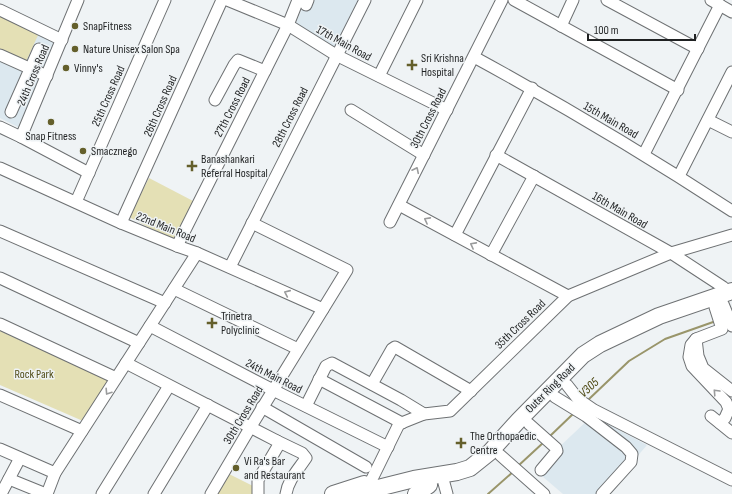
<svg xmlns="http://www.w3.org/2000/svg" width="732" height="494" viewBox="0 0 732 494" font-family="'Sofia Sans Condensed',sans-serif">
  <rect width="100%" height="100%" fill="#eff3f5"/>
  <g fill="#dce8ef">
    <path d="M306,0H362L336,50L294,27Z"/>
    <path d="M39,33L57,41L18,127L0,118V55Z"/>
    <path d="M592,416L647,445L605,494H563L535,470Z"/>
  </g>
  <g fill="#e4e0b5">
    <path d="M0,15L39,33L24,66L0,55Z"/>
    <path d="M149,178L195,202L175,241L129,217Z"/>
    <path d="M0,331L108,380L83,421L0,385Z"/>
    <path d="M227,473L255,487L252,494H214Z"/>
  </g>
  <g fill="none" stroke-linecap="round" stroke-linejoin="round">
    <g stroke="#99956a" stroke-width="2">
      <path d="M588,400L629,361L665,339L716,321"/>
      <path d="M549,437L574,413"/>
      <path d="M518,466L544,442"/>
      <path d="M488,494L514,471"/>
    </g>
    <defs>
      <g id="minor">
        <path d="M227,0L288,25L336,55L447,110"/>
        <path d="M514,0L678,90"/>
        <path d="M607,0L698,49"/>
        <path d="M711,0L732,12"/>
        <path d="M306,5L308,0"/>
        <path d="M0,10L62,40"/>
        <path d="M561,26L573,0"/>
        <path d="M0,55L47,76"/>
        <path d="M474,57C562,105 648,156 732,211"/>
        <path d="M379,76L417,0"/>
        <path d="M215,100L234,65L238,60L265,71"/>
        <path d="M351,110L424,155"/>
        <path d="M11,112L39,49"/>
        <path d="M708,120L732,132"/>
        <path d="M0,127L21,137L78,0"/>
        <path d="M21,137L89,173"/>
        <path d="M644,154L720,5"/>
        <path d="M496,155L671,253L723,287L728,292"/>
        <path d="M0,168L121,223L177,246L197,253L323,309"/>
        <path d="M679,176L732,72"/>
        <path d="M76,202L165,0"/>
        <path d="M399,205L568,296"/>
        <path d="M390,222L502,0"/>
        <path d="M121,223L222,0"/>
        <path d="M0,231L165,303"/>
        <path d="M455,235L532,88"/>
        <path d="M177,246L288,25L298,0"/>
        <path d="M491,255L534,176"/>
        <path d="M230,267L365,0"/>
        <path d="M0,278L139,343"/>
        <path d="M174,289L298,349"/>
        <path d="M723,304L732,326"/>
        <path d="M715,307L722,329L696,339L691,345L689,357L692,366L726,402L729,409L725,418L720,423"/>
        <path d="M0,324L116,378"/>
        <path d="M150,326L273,390L388,447"/>
        <path d="M696,339L698,356L703,368L732,391"/>
        <path d="M126,363L277,441L278,443V446L258,480V494"/>
        <path d="M319,379L402,423"/>
        <path d="M372,384L392,349L395,347L471,391"/>
        <path d="M567,385L578,399L594,410L732,480"/>
        <path d="M0,395L82,431"/>
        <path d="M555,397L586,416L626,447L632,454L631,462L602,494"/>
        <path d="M306,406L326,366L332,363L401,400L424,414"/>
        <path d="M262,407L366,467"/>
        <path d="M711,416L732,433"/>
        <path d="M529,424L556,448L557,451L541,470"/>
        <path d="M277,441L302,453L306,458C298,470 288,480 286,494"/>
        <path d="M0,449L55,473"/>
        <path d="M500,455L544,494"/>
        <path d="M9,479L46,494"/>
        <path d="M370,483L399,424L424,414L450,411L568,296L671,253L732,235"/>
        <path d="M444,483L447,494"/>
        <path d="M1,494L20,458"/>
        <path d="M47,494L55,473L197,253"/>
        <path d="M102,494L169,386"/>
        <path d="M154,494L208,405"/>
        <path d="M211,494L250,428L347,270L252,223"/>
      </g>
      <g id="highway">
        <path d="M333,494L364,484"/>
        <path d="M354,494L414,479L457,472L470,468L490,452L519,420L583,355L600,344L659,316L732,291"/>
        <path d="M416,494L429,485"/>
      </g>
    </defs>
    <use href="#minor" stroke="#6e7173" stroke-width="13"/>
    <use href="#highway" stroke="#6e7173" stroke-width="18"/>
    <use href="#minor" stroke="#fff" stroke-width="11"/>
    <use href="#highway" stroke="#fff" stroke-width="16"/>
  </g>
  <defs><path id="oneway-chevron" d="M-2-3.5L2.5 0L-2 3.5" fill="none" stroke-width="1.6" stroke-linecap="round" stroke-linejoin="round"/></defs>
  <g stroke="#9a9b9c">
    <use href="#oneway-chevron" transform="translate(416 170) rotate(-64)"/>
    <use href="#oneway-chevron" transform="translate(427 220) rotate(-152)"/>
    <use href="#oneway-chevron" transform="translate(473 245) rotate(-152)"/>
    <use href="#oneway-chevron" transform="translate(287 293) rotate(-156)"/>
    <use href="#oneway-chevron" transform="translate(108 392) rotate(123)"/>
    <use href="#oneway-chevron" transform="translate(716 392) rotate(-133)"/>
  </g>
  <g fill="#645f2b" stroke="#eff3f5" stroke-width="1.5">
    <circle cx="75" cy="26" r="4"/>
    <circle cx="75" cy="49" r="4"/>
    <path d="M410 59h4v4h4v4h-4v4h-4v-4h-4v-4h4z"/>
    <circle cx="66" cy="68" r="4"/>
    <circle cx="51" cy="122" r="4"/>
    <circle cx="83" cy="151" r="4"/>
    <path d="M190 160h4v4h4v4h-4v4h-4v-4h-4v-4h4z"/>
    <path d="M210 317h4v4h4v4h-4v4h-4v-4h-4v-4h4z"/>
    <path d="M459 437h4v4h4v4h-4v4h-4v-4h-4v-4h4z"/>
    <circle cx="236" cy="468" r="4"/>
  </g>
  <g text-anchor="middle" stroke-width="3" stroke-linejoin="round" paint-order="stroke">
    <g font-size="12" fill="#1f2122" stroke="#eff3f5" text-anchor="start">
      <text x="83" y="30">SnapFitness</text>
      <text x="83" y="53">Nature Unisex Salon Spa</text>
      <text x="421" y="62">Sri Krishna<tspan x="421" dy="14">Hospital</tspan></text>
      <text x="74" y="72">Vinny's</text>
      <text x="51" y="140" text-anchor="middle">Snap Fitness</text>
      <text x="91" y="155">Smacznego</text>
      <text x="201" y="163">Banashankari<tspan x="201" dy="14">Referral Hospital</tspan></text>
      <text x="221" y="320">Trinetra<tspan x="221" dy="14">Polyclinic</tspan></text>
      <text x="470" y="440">The Orthopaedic<tspan x="470" dy="14">Centre</tspan></text>
      <text x="244" y="465">Vi Ra's Bar<tspan x="244" dy="14">and Restaurant</tspan></text>
    </g>
    <g font-size="12" fill="#1f2122" stroke="#eff3f5">
      <text transform="translate(344 43) rotate(29)" y="4">17th Main Road</text>
      <text transform="translate(33 75) rotate(-67)" y="4">24th Cross Road</text>
      <text transform="translate(108 96) rotate(-66)" y="4">25th Cross Road</text>
      <text transform="translate(160 106) rotate(-66)" y="4">26th Cross Road</text>
      <text transform="translate(232 107) rotate(-63)" y="4">27th Cross Road</text>
      <text transform="translate(290 117) rotate(-63)" y="4">28th Cross Road</text>
      <text transform="translate(428 118) rotate(-63)" y="4">30th Cross Road</text>
      <text transform="translate(611 120) rotate(30)" y="4">15th Main Road</text>
      <text transform="translate(620 210) rotate(30)" y="4">16th Main Road</text>
      <text transform="translate(166 227) rotate(22)" y="4">22nd Main Road</text>
      <text transform="translate(520 324) rotate(-44)" y="4">35th Cross Road</text>
      <text transform="translate(274 376) rotate(27)" y="4">24th Main Road</text>
      <text transform="translate(550 388) rotate(-45)" y="4">Outer Ring Road</text>
      <text transform="translate(243 415) rotate(-59)" y="4">30th Cross Road</text>
    </g>
    <g font-size="12" fill="#524d18" stroke="#eff3f5">
      <text x="34" y="378">Rock Park</text>
    </g>
    <g font-size="13" font-style="italic" fill="#4a450e" stroke="#eff3f5">
      <text transform="translate(588 387) rotate(-43)" y="5">V305</text>
    </g>
  </g>
  <path d="M588 34v6h107v-6" fill="none" stroke="#1f2122" stroke-width="2"/>
  <text x="594" y="34" font-size="12" fill="#1f2122" stroke="#eff3f5" stroke-width="3" paint-order="stroke">100 m</text>
</svg>
